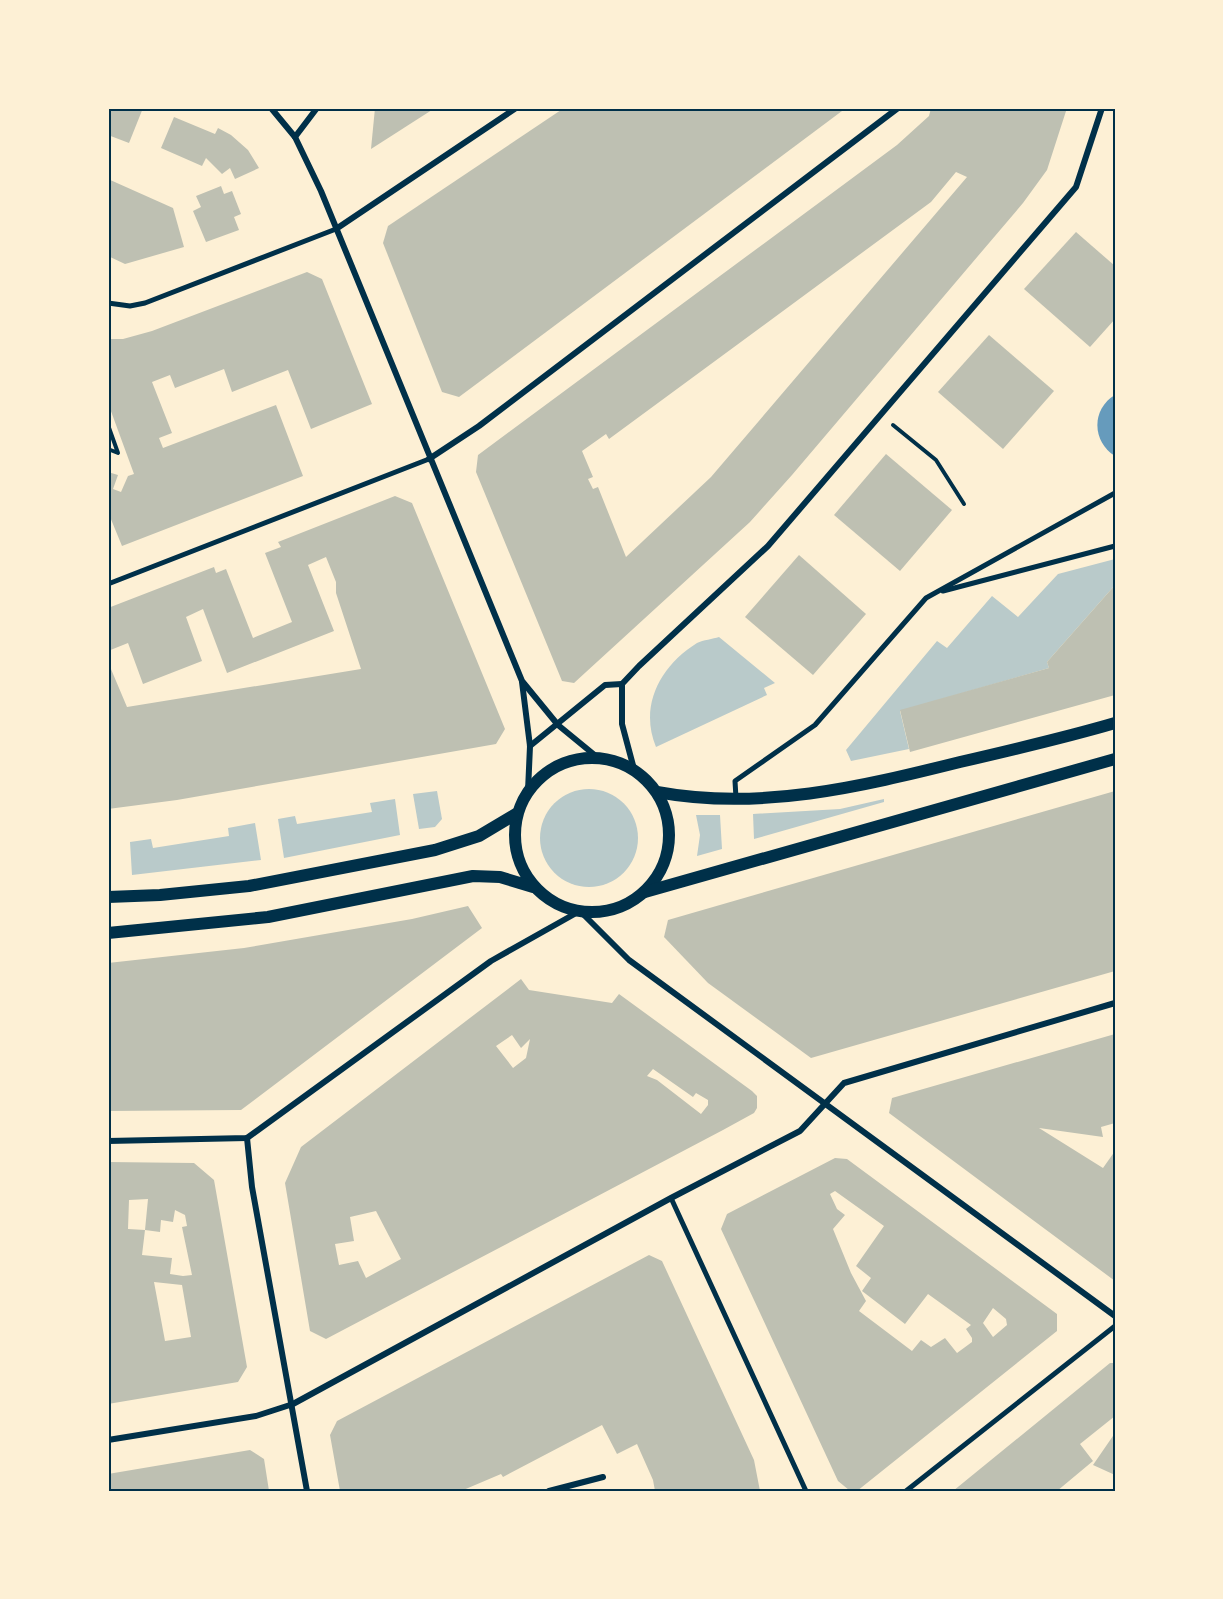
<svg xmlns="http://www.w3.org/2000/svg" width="1223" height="1599" viewBox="0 0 1223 1599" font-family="Inter,sans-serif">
  <rect width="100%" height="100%" fill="#fdf0d5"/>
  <g fill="#b9caca">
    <path d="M1115,559V585L1047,662L1049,668L900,711L909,749L851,761L846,750L937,641L947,648L992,596L1018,617L1058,574Z"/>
    <path d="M719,637L775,683L764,688L767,695L656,747C639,706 660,666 697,643C703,640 713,639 719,637Z"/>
    <circle cx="589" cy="838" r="49"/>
    <path d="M437,791L442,819L435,827L419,829L413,794Z"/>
    <path d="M395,799L400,835L284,858L278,819L295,816L297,824L372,812L370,803Z"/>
    <path d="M884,799V802L754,839L753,814L840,809Z"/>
    <path d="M696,815H720L722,849L697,856L700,835Z"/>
    <path d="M255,823L261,860L132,875L130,842L151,839L153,848L229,836L228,828Z"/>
  </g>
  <path fill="#669bbc" d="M1115,395V456C1092,442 1091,409 1115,395Z"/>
  <g fill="#bec0b2" fill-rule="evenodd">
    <path d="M108,108H143L129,143L108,135Z"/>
    <path d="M375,108H435L371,149Z"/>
    <path d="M564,108H846L459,397L442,392L383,243L388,226Z"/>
    <path d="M931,108H1067L1047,170L1023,203L792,475L750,522L574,683L562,681L476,472L478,455L897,145L929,116ZM956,172L967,177L711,477L626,557L598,487L593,489L588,479L593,477L582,451L606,434L609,439L931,202Z"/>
    <path d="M174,117L215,134L218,128L231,135L248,150L259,168L235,179L230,168L222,174L206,158L202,166L161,148Z"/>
    <path d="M108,179L173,208L184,247L125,264L108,256Z"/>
    <path d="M221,186L224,194L232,191L241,214L234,217L239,230L206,242L193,211L201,207L196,196Z"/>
    <path d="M1076,232L1115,266V319L1090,347L1024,289Z"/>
    <path d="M307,272L322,279L372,404L311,429L288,370L232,392L224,369L175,388L170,375L152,382L172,433L159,438L163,448L276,405L303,476L122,546L108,512V472L118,475L113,489L121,492L128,476L134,474L108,403V339H123L152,331Z"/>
    <path d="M989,335L1054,391L1003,449L938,392Z"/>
    <path d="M886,454L952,510L900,571L834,515Z"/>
    <path d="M395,496L412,503L505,729L496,744L177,800L108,809V662L127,707L361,669L336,593V582L326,557L308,565L334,631L227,673L203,609L186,617L202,661L143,684L128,643L108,651V608L214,567L216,573L226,569L253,638L292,622L265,553L281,547L278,542Z"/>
    <path d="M799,555L866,614L813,675L745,617Z"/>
    <path d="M1115,585V695L910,752L900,710L1049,668L1047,662Z"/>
    <path d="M1115,791V971L811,1058L708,983L664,937L668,920Z"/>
    <path d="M468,906L482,928L241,1110L108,1111V963L244,948L412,919Z"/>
    <path d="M521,979L529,990L612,1003L619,994L752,1091L757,1096V1108L754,1113L723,1130L326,1339L310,1331L285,1183L301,1147ZM512,1035L521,1048L530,1039L526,1058L513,1068L496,1046ZM653,1069L693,1097L696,1093L708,1100V1105L701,1114L657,1080L647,1076ZM376,1211L401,1259L366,1278L358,1261L339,1265L335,1244L354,1241L350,1217Z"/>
    <path d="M1115,1034V1123L1101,1127L1103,1137L1039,1128L1103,1168L1115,1151V1281L889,1113L892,1098Z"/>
    <path d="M835,1158L847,1159L1057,1314V1331L857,1491L849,1490L838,1481L721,1229L727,1214ZM835,1191L884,1226L856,1266L871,1278L862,1291L905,1324L928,1294L971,1325L966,1329L972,1338V1342L957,1353L945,1338L931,1347L921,1340L912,1351L859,1311L866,1301L851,1273L833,1229L845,1215L837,1209L830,1194ZM993,1308L1006,1319L1007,1325L993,1337L983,1323Z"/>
    <path d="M108,1162L194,1163L214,1180L247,1367L238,1382L108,1404ZM148,1199L145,1230L160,1232L161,1220L173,1222L175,1210L185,1215L187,1226L182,1227L192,1275L183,1276L170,1274L172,1258L142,1255L145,1230L128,1229L129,1200ZM154,1282L182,1285L191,1337L165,1341Z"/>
    <path d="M649,1255L662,1261L754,1460L760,1491H655L653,1480L637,1444L617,1454L602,1425L503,1477L501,1474L461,1491H340L330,1435L337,1421Z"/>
    <path d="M1110,1363H1115V1416L1080,1444L1093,1461L1057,1491H953Z"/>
    <path d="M1115,1433V1475L1093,1465Z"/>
    <path d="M250,1450L264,1459L269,1491H108V1474Z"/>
  </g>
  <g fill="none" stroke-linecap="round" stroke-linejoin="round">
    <g stroke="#003049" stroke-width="4">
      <path d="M108,425L118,453L108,449"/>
      <path d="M893,425L936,460L964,504"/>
    </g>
    <g stroke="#003049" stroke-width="5">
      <path d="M108,303L130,306L145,303L336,229"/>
      <path d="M108,584L429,459"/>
      <path d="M943,591L1115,546"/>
      <path d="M736,798L735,781L815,725L926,598L1115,493"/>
      <path d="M671,1198L806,1491"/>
      <path d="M906,1491L1115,1326"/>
    </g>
    <g stroke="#003049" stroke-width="6">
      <path d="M271,108L295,137L321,191L522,681L558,725L597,757"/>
      <path d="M295,137L317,108"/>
      <path d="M336,229L516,108"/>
      <path d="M429,459L479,426L898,108"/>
      <path d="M522,682L530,746L528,791"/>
      <path d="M530,746L605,685L622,684"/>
      <path d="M634,769L622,724V684L639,666L768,546L1076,187L1102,108"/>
      <path d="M581,912L629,960L1115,1316"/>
      <path d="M247,1138L252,1187L307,1491"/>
      <path d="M108,1141L247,1138L491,961L578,912"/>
      <path d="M108,1440L256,1416L293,1404L671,1198L800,1131L844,1083L1115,1003"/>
      <path d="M549,1491L603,1477"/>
    </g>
    <g stroke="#003049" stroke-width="12">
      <circle cx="592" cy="835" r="77"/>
      <path d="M657,792C760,811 860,787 960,762C1012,750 1064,738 1115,723"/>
      <path d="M645,892L1115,759"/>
      <path d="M108,897L160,895L249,886L435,850L479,836L516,814"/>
      <path d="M108,933L268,917L473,876L500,877L533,887"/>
    </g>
  </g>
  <rect width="1223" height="1599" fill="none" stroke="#fdf0d5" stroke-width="219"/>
  <rect x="110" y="110" width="1004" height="1380" fill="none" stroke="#003049" stroke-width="2"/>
</svg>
